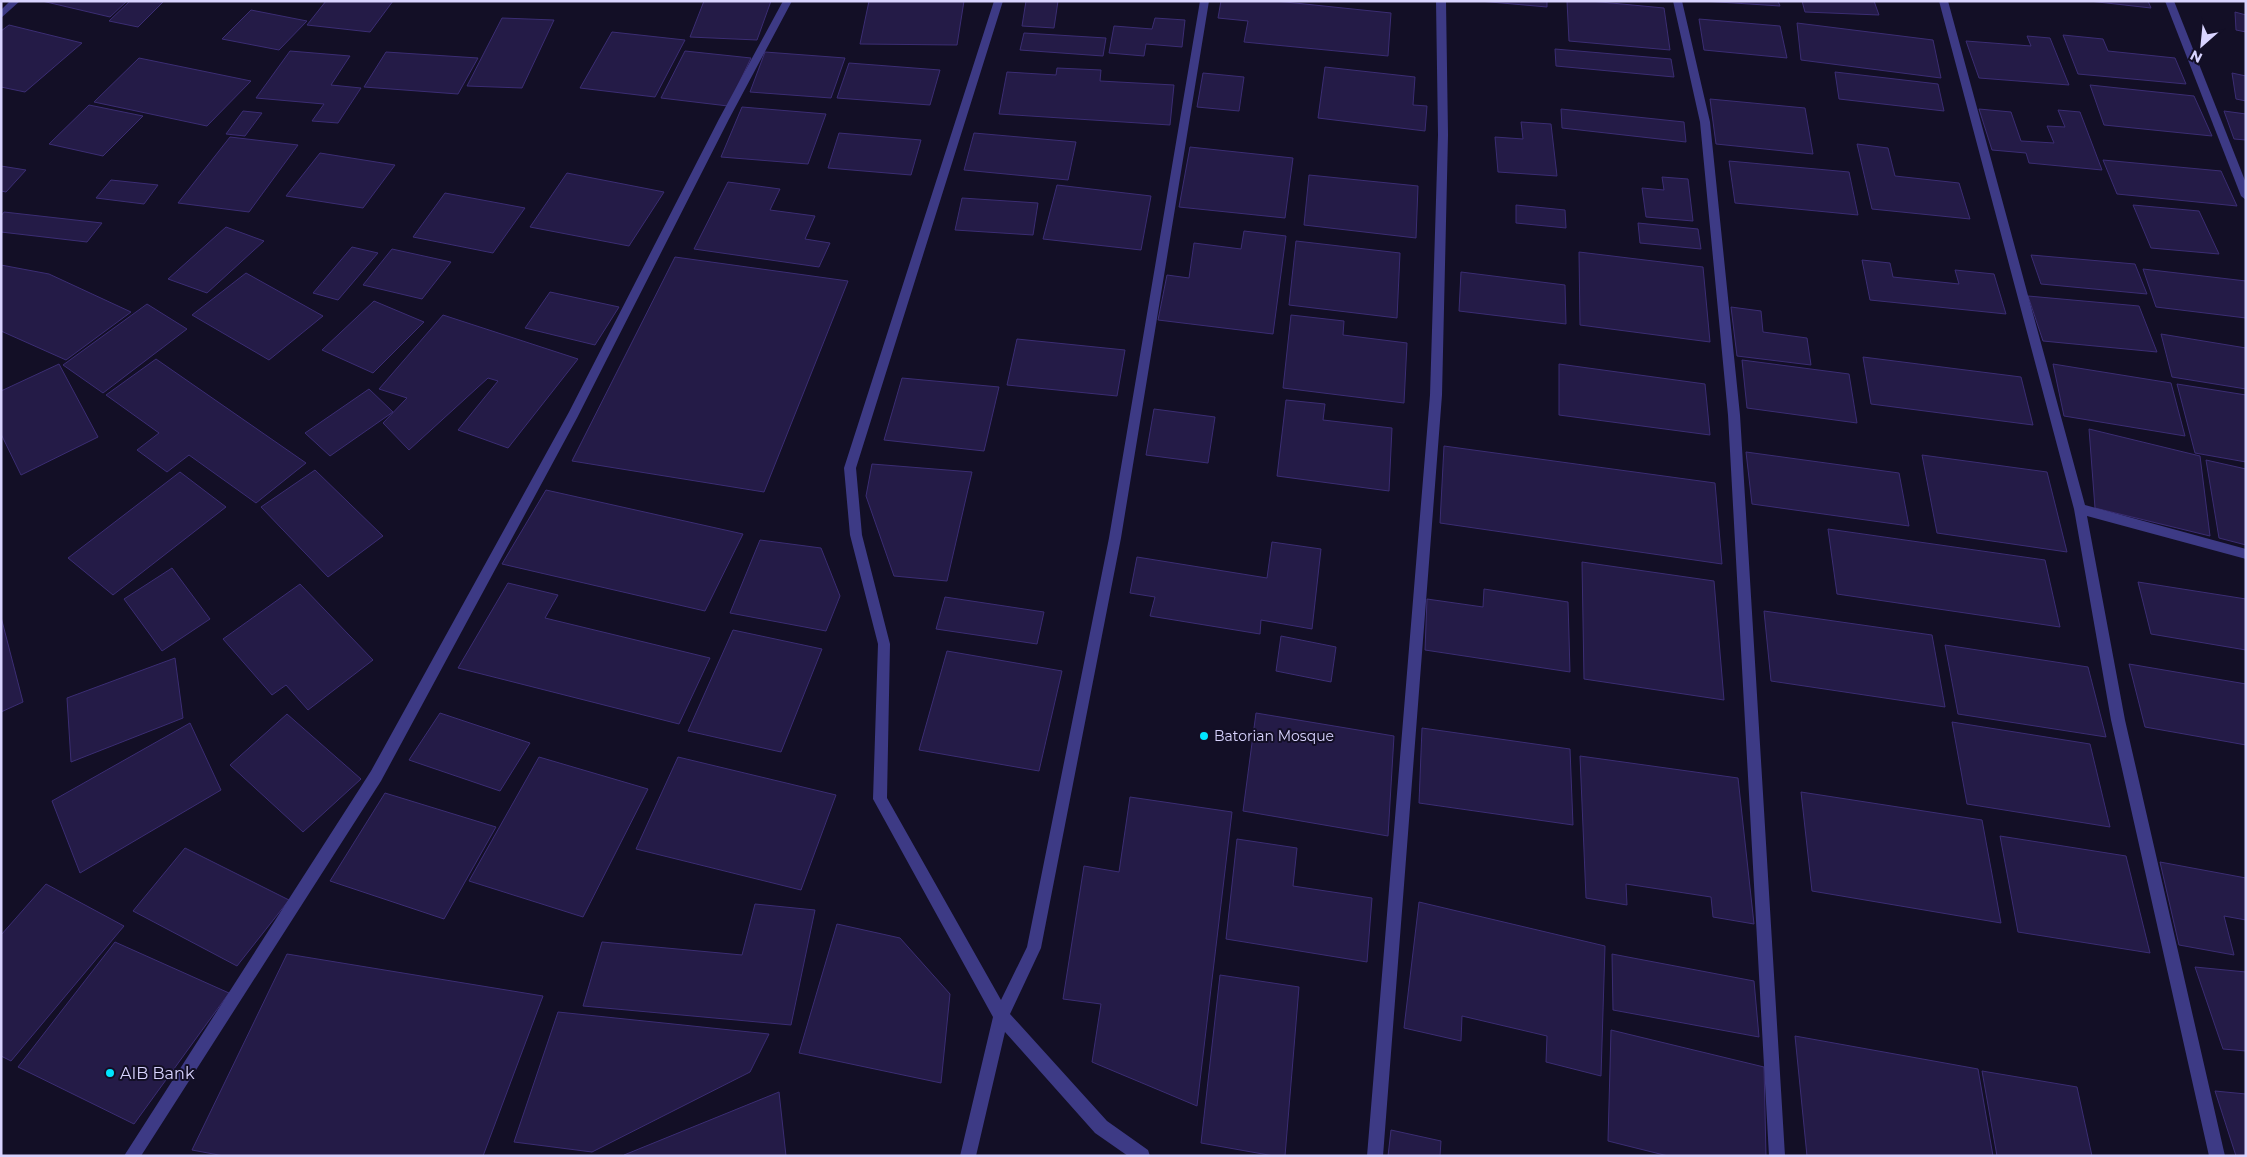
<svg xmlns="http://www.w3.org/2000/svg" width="2247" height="1157" viewBox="0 0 2247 1157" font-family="Montserrat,sans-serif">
  <rect width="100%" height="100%" fill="#130f26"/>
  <g fill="#241b47" stroke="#3b2d73">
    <path d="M42,1H127L110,17Z"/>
    <path d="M130,1H164L138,27L109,21Z"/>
    <path d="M326,1H393L370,32L307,25Z"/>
    <path d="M704,1H771L757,40L690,37Z"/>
    <path d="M869,1H964L957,45L860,44Z"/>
    <path d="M1026,1H1058L1054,28L1022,26Z"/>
    <path d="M1221,1H1276L1391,13L1388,56L1244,42L1248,21L1218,18Z"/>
    <path d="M1479,1H1547V7Z"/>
    <path d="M1567,1H1590L1664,8L1670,50L1569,41Z"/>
    <path d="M1703,1H1778L1780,6Z"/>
    <path d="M1802,1H1874L1879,15L1805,12Z"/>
    <path d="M2089,1H2148L2151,8Z"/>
    <path d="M251,10L307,21L279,50L222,39Z"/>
    <path d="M2235,12L2246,15V32L2236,30Z"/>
    <path d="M502,18L554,20L522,88L467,86Z"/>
    <path d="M1155,18L1185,20L1182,47L1146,44L1144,56L1109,53L1114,26L1152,29Z"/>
    <path d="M1699,19L1780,26L1787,58L1704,50Z"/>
    <path d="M1797,23L1933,40L1941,78L1801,60Z"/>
    <path d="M9,25L82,43L25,92L1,87V31Z"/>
    <path d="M612,32L685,40L655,97L580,88Z"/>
    <path d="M1024,33L1106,38L1103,56L1020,50Z"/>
    <path d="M2063,35L2103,39L2108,51L2175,58L2186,84L2078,74Z"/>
    <path d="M2027,36L2050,38L2069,85L1979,78L1966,41L2031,46Z"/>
    <path d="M1555,49L1671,59L1674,77L1556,66Z"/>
    <path d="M290,51L350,56L331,85L361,88L338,123L312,121L324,104L256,98Z"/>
    <path d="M685,51L751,58L728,106L661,98Z"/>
    <path d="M386,52L478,58L458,94L364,87Z"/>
    <path d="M765,52L845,58L831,98L750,92Z"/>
    <path d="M139,58L251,81L207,126L94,102Z"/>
    <path d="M849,63L940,70L930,105L837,98Z"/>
    <path d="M1325,67L1415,77L1413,105L1427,106L1425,131L1318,118Z"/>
    <path d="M1057,68L1101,70L1100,81L1174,85L1170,125L999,114L1007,72L1056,75Z"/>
    <path d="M1835,72L1938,84L1944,111L1839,99Z"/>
    <path d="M1203,73L1244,77L1239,111L1197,107Z"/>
    <path d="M2232,73L2246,76V101L2236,99Z"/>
    <path d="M2090,85L2194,96L2212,136L2104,125Z"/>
    <path d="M1710,99L1805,108L1813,154L1716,144Z"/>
    <path d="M89,105L143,116L103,156L49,144Z"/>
    <path d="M742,107L826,114L808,164L721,157Z"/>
    <path d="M1561,109L1684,122L1686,142L1562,128Z"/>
    <path d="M1979,109L2011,112L2021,141L2054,143L2047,126L2065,127L2058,110L2080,112L2102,170L2029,163L2026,153L1992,150Z"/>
    <path d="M243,111L262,113L245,136L226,134Z"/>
    <path d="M2224,111L2246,114V140L2234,139Z"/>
    <path d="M1521,122L1551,124L1557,176L1498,172L1495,137L1523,139Z"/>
    <path d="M839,133L921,140L911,175L828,168Z"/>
    <path d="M974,133L1076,142L1068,180L964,170Z"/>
    <path d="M230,137L298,145L249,212L178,203Z"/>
    <path d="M1857,144L1888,148L1895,176L1959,183L1970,219L1872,209Z"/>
    <path d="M1190,147L1293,158L1285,218L1179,207Z"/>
    <path d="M320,153L395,165L363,208L286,196Z"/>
    <path d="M2103,160L2221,171L2237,206L2117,194Z"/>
    <path d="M1729,161L1849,172L1858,215L1735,203Z"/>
    <path d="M1,166L26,170L6,192L1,191Z"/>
    <path d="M567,173L664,192L629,246L530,227Z"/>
    <path d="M1309,175L1418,186L1416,238L1304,225Z"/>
    <path d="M1662,177L1688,179L1693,221L1646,217L1642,188L1664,190Z"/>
    <path d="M111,180L158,185L144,204L96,198Z"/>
    <path d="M728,182L780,189L770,210L815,216L805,239L830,243L819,267L694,249Z"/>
    <path d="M1057,185L1151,196L1141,250L1043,239Z"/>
    <path d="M445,193L525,208L493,253L413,237Z"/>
    <path d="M962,198L1038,203L1033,235L955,230Z"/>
    <path d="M1516,205L1565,210L1566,228L1516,223Z"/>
    <path d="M2133,205L2199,211L2219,254L2151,248Z"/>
    <path d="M4,212L102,223L87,242L1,232V216Z"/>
    <path d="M1638,223L1698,229L1701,249L1640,243Z"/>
    <path d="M226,227L264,241L207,293L168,279Z"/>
    <path d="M1244,231L1286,236L1273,334L1158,320L1167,275L1189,278L1194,243L1241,249Z"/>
    <path d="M1296,241L1400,253L1397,318L1289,305Z"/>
    <path d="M352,247L378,253L338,300L313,293Z"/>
    <path d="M392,249L451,262L422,299L363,285Z"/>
    <path d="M1579,252L1703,267L1710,342L1580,325Z"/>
    <path d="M2031,255L2135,264L2147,294L2041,284Z"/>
    <path d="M675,257L848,281L764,492L572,461Z"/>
    <path d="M1862,260L1890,263L1893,277L1959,284L1955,270L1994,274L2006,314L1870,300Z"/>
    <path d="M1,265L49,274L131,312L66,360L1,331Z"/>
    <path d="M2143,269L2246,281V318L2156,307Z"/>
    <path d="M1461,272L1565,285L1566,324L1459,311Z"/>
    <path d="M246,273L323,316L269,360L192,315Z"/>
    <path d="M550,292L619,307L595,345L525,328Z"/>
    <path d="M2028,296L2139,306L2157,352L2043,341Z"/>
    <path d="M374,301L424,322L373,373L322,350Z"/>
    <path d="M147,304L187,329L103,393L63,365Z"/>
    <path d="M1731,307L1761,311L1763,332L1807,338L1811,365L1737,356Z"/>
    <path d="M443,315L578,359L508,448L458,430L498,381L488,378L409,450L383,423L407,398L379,389Z"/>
    <path d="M1291,315L1344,321L1343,335L1407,343L1404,403L1283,388Z"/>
    <path d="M2161,334L2246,348V389L2172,377Z"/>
    <path d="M1017,339L1125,350L1117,396L1007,385Z"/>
    <path d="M1863,357L2021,377L2033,425L1871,404Z"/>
    <path d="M156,359L306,463L256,503L189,455L167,472L137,450L159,433L106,395Z"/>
    <path d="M1742,360L1849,374L1857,423L1747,408Z"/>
    <path d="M59,364L98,437L21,475L1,434V391Z"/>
    <path d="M1559,364L1705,384L1710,435L1559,415Z"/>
    <path d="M2053,364L2171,383L2185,436L2064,416Z"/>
    <path d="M902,378L999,387L984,451L884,440Z"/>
    <path d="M2177,384L2246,395V462L2195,453Z"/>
    <path d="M369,389L393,412L330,456L305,433Z"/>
    <path d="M1286,400L1325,404L1323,420L1392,428L1389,491L1277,476Z"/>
    <path d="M1154,409L1215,417L1208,463L1146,455Z"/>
    <path d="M2089,429L2200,456L2210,536L2095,508Z"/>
    <path d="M1444,446L1715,483L1722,564L1440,523Z"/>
    <path d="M1746,452L1899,473L1909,526L1752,504Z"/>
    <path d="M1922,455L2047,472L2067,552L1937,533Z"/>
    <path d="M2206,460L2246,469V545L2219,538Z"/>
    <path d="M872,464L972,472L947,581L894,576L866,496Z"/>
    <path d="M315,470L383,536L328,577L261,507Z"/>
    <path d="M180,472L226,507L113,595L68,558Z"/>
    <path d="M546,490L743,534L705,611L502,564Z"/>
    <path d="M1828,529L2045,560L2060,627L1837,594Z"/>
    <path d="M760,540L821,548L840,596L826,631L730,613Z"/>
    <path d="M1272,542L1321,549L1312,629L1261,620L1260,634L1150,616L1155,597L1130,593L1137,557L1267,578Z"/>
    <path d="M1582,562L1714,581L1724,700L1584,679Z"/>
    <path d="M172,568L210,619L162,651L124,599Z"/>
    <path d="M2138,582L2246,599V650L2151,634Z"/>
    <path d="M508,583L558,595L545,618L710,658L679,724L458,668Z"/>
    <path d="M300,584L373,660L308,710L286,685L272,695L223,639Z"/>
    <path d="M1484,589L1568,602L1570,672L1425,650L1427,599L1483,607Z"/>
    <path d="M945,597L1044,612L1037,644L936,629Z"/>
    <path d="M1764,611L1932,635L1945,707L1771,681Z"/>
    <path d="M1,617L23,702L1,712Z"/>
    <path d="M733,630L822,649L781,752L688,731Z"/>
    <path d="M1281,636L1336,647L1331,682L1276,671Z"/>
    <path d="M1945,645L2088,667L2106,737L1958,714Z"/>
    <path d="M947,651L1062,671L1039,771L919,750Z"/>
    <path d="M175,658L183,718L71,762L67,698Z"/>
    <path d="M2129,664L2246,684V745L2145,727Z"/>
    <path d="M440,713L530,743L500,791L409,760Z"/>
    <path d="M1256,713L1394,736L1388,836L1243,811Z"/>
    <path d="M287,714L361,779L303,832L230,765Z"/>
    <path d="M1952,722L2090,744L2110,827L1967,804Z"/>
    <path d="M190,723L221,790L80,873L52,801Z"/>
    <path d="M1422,728L1570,749L1573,825L1419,803Z"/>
    <path d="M1580,756L1738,778L1754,924L1713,917L1711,897L1626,884L1627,905L1586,898Z"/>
    <path d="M539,757L648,789L583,917L469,881Z"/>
    <path d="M678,757L836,795L801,890L636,849Z"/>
    <path d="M1801,792L1982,820L2001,923L1812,891Z"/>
    <path d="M385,793L496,827L444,919L330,881Z"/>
    <path d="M1130,797L1232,812L1197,1106L1092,1062L1101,1004L1063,999L1084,866L1119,872Z"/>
    <path d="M2000,836L2126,856L2150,953L2018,932Z"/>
    <path d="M1237,839L1297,848L1293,886L1372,898L1367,962L1226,939Z"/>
    <path d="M185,848L289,900L237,966L133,911Z"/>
    <path d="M2160,862L2246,878V920L2224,916L2234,955L2179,945Z"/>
    <path d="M46,884L124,926L11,1061L1,1056V935Z"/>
    <path d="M1419,902L1605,946L1601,1076L1546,1062L1547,1036L1462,1016L1461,1041L1404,1028Z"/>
    <path d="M755,904L815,910L791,1025L583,1006L602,942L742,955Z"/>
    <path d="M837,924L900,938L950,994L941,1083L799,1053Z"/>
    <path d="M115,942L229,993L134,1124L18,1067Z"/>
    <path d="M287,954L543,996L483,1156H224L192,1150Z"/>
    <path d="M1612,954L1754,981L1759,1037L1613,1010Z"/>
    <path d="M2195,967L2246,972V1051L2223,1049Z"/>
    <path d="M1220,975L1299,987L1285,1156H1274L1201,1143Z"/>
    <path d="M558,1012L769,1034L750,1072L592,1152L514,1142Z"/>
    <path d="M1611,1030L1764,1067L1766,1156H1668L1608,1141Z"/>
    <path d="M1795,1036L1978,1069L1993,1156H1807Z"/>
    <path d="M1982,1071L2077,1087L2092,1156H1997Z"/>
    <path d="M2215,1091L2246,1094V1156H2236Z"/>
    <path d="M779,1092L786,1156H624V1155Z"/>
    <path d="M1391,1130L1441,1141L1440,1156H1388Z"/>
  </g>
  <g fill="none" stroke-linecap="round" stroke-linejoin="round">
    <g fill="#3d3a85" fill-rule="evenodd">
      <path d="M10,1H20L1,18V10Z"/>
      <path d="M783,1H792L729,119L577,418L381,781L141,1156H124L371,771L569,412L719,119Z"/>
      <path d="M994,1H1003L856,468L862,535L890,644L887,798L1001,1000L1027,947L1109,538L1200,1H1209L1121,538L1041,948L1010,1014L1107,1121L1148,1150L1150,1156H1128L1095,1133L1005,1032L976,1156H960L993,1017L873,799L878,644L850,535L844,468Z"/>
      <path d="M1436,1H1446L1448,135L1442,395L1383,1156H1367L1430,395L1438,135Z"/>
      <path d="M1673,1H1682L1710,122L1740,415L1785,1156H1769L1728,415L1700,122Z"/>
      <path d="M1939,1H1948L2085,505L2246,549V559L2087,516L2125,720L2225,1156H2209L2111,720L2074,509Z"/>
      <path d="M2165,1H2174L2246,183V200L2241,196Z"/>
    </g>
  </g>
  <g fill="#00e5ff" stroke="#130f26" stroke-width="2">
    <circle cx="1204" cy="736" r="5"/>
    <circle cx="110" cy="1073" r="5"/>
  </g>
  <g text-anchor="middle" stroke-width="4" stroke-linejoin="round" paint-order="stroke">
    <g font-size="14" fill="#d9d4ff" stroke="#130f26" text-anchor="start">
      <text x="1214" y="741">Batorian Mosque</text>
    </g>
    <g font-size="16" fill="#d9d4ff" stroke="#130f26" text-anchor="start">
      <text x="120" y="1079">AIB Bank</text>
    </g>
  </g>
  <rect width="2247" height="1157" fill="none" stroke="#d9d4ff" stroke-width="5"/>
  <g transform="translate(2202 45) rotate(207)" stroke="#130f26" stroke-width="4" paint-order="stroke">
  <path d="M0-4L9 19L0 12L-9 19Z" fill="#d9d4ff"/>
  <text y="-8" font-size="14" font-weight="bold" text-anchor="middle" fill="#d9d4ff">N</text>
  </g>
</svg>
